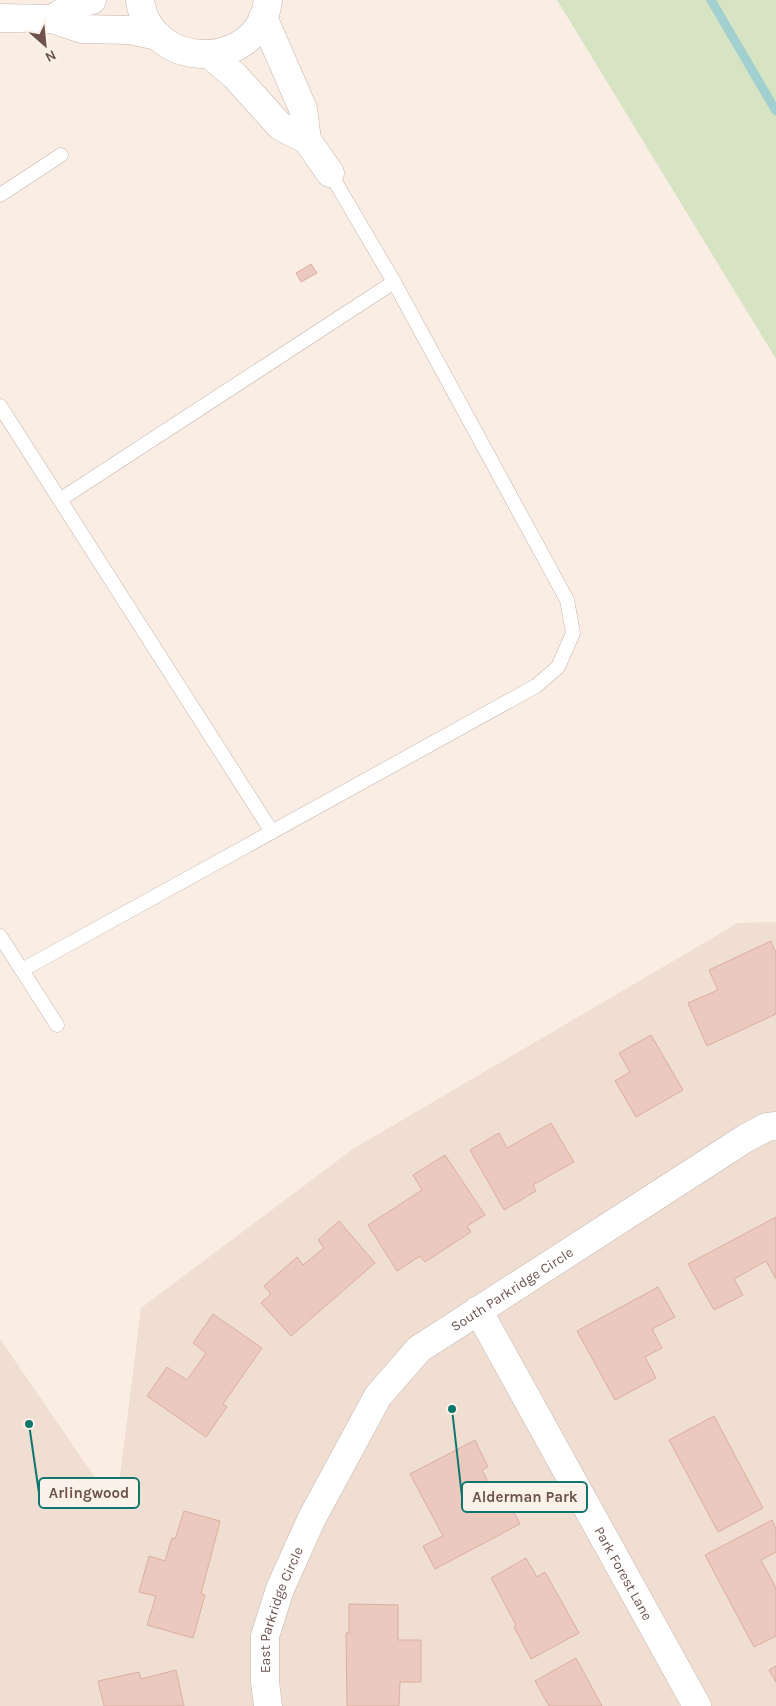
<svg xmlns="http://www.w3.org/2000/svg" width="776" height="1706" viewBox="0 0 776 1706" font-family="Karla,sans-serif">
  <rect width="100%" height="100%" fill="#f9ede4"/>
  <path fill="#f0ded3" d="M776,922V1706H0V1339L116,1508L141,1308L353,1149L738,923Z"/>
  <path fill="#d7e4c4" d="M557,0H776V359Z"/>
  <g fill="none" stroke-linecap="round" stroke-linejoin="round">
    <path stroke="#a2d0d0" stroke-width="9" d="M711,0L776,111"/>
  </g>
  <g fill="#ebc9bf" stroke="#dbaea1">
    <path d="M311,264L317,273L301,282L296,273Z"/>
    <path d="M771,941L776,953V1014L707,1046L688,1003L718,990L709,970Z"/>
    <path d="M651,1035L683,1090L636,1117L615,1081L630,1072L619,1053Z"/>
    <path d="M551,1123L574,1162L533,1185L536,1191L504,1210L470,1150L499,1133L507,1148Z"/>
    <path d="M445,1155L485,1215L467,1226L471,1232L425,1262L420,1256L397,1271L368,1225L422,1190L413,1175Z"/>
    <path d="M776,1217V1279L766,1261L734,1279L743,1295L714,1310L688,1264Z"/>
    <path d="M339,1221L375,1263L291,1336L261,1303L271,1294L264,1286L297,1257L303,1265L324,1248L318,1240Z"/>
    <path d="M658,1287L675,1317L652,1329L662,1348L645,1357L656,1378L615,1400L577,1331Z"/>
    <path d="M213,1314L262,1348L223,1404L227,1407L206,1437L147,1396L167,1367L187,1380L206,1353L193,1343Z"/>
    <path d="M714,1416L763,1508L718,1532L669,1440Z"/>
    <path d="M475,1440L488,1467L482,1470L502,1508L510,1505L520,1524L435,1569L423,1546L443,1536L410,1474Z"/>
    <path d="M184,1511L220,1521L201,1594L205,1595L193,1638L147,1625L156,1596L139,1592L149,1556L165,1561L172,1538L175,1539Z"/>
    <path d="M772,1520L776,1529V1552L761,1560L776,1588V1636L754,1647L705,1555Z"/>
    <path d="M526,1558L537,1577L545,1572L579,1633L531,1659L514,1627L516,1625L491,1578Z"/>
    <path d="M349,1604L398,1605V1640H421V1682H400L399,1706H347L346,1633H349Z"/>
    <path d="M576,1658L602,1706H549L535,1681Z"/>
    <path d="M776,1666V1682L769,1670Z"/>
    <path d="M176,1670L184,1706H104L98,1681L139,1672L141,1679Z"/>
  </g>
  <g fill="none" stroke-linecap="round" stroke-linejoin="round">
    <defs>
      <g id="service">
        <path d="M0,195L61,155"/>
        <path d="M0,406L272,832"/>
        <path d="M61,499L394,282"/>
        <path d="M0,936L57,1025"/>
        <path d="M22,970L536,686L558,667L573,633L567,600L394,282L330,173"/>
      </g>
      <g id="minor">
        <path d="M263,17L303,109L307,140L330,173"/>
        <path d="M210,55L235,76L280,126L307,140"/>
        <path id="s1" d="M478,1310L697,1706"/>
        <path id="s2" d="M268,1706L265,1682V1636L280,1589L312,1518L378,1396L419,1349L746,1138L767,1127L776,1126"/>
      </g>
      <g id="tertiary">
        <path d="M140,0C149,72 260,72 268,0"/>
        <path d="M0,18L52,19L82,29L129,30L158,36"/>
        <path d="M52,19L75,5L92,0"/>
      </g>
    </defs>
    <use href="#service" stroke="#c8b4ac" stroke-width="15"/>
    <use href="#minor" stroke="#c8b4ac" stroke-width="29"/>
    <use href="#tertiary" stroke="#c8b4ac" stroke-width="29"/>
    <use href="#service" stroke="#fff" stroke-width="14"/>
    <use href="#minor" stroke="#fff" stroke-width="28"/>
    <use href="#tertiary" stroke="#fff" stroke-width="28"/>
  </g>
  <g text-anchor="middle" stroke-width="4" stroke-linejoin="round" paint-order="stroke">
    <g font-size="14" fill="#6e534d" stroke="#fcf2e9">
      <text dy="5" stroke="none"><textPath href="#s2" startOffset="509">South Parkridge Circle</textPath></text>
      <text dy="5" stroke="none"><textPath href="#s1" startOffset="301">Park Forest Lane</textPath></text>
      <text dy="5" stroke="none"><textPath href="#s2" startOffset="99">East Parkridge Circle</textPath></text>
    </g>
  </g>
  <path fill="none" stroke="#0f766e" stroke-width="2" d="M29 1424L39 1493M452 1409L462 1497"/>
  <g fill="#0f766e" stroke="#fcf2e9" stroke-width="2">
    <circle cx="29" cy="1424" r="5"/>
    <circle cx="452" cy="1409" r="5"/>
  </g>
  <g fill="#fcf2e9" stroke="#0f766e" stroke-width="2">
    <rect x="39" y="1478" width="100" height="30" rx="5"/>
    <rect x="462" y="1482" width="125" height="30" rx="5"/>
  </g>
  <g font-size="15" text-anchor="middle" font-weight="bold" fill="#6e534d">
    <text x="89" y="1498">Arlingwood</text>
    <text x="525" y="1502">Alderman Park</text>
  </g>
  <g transform="translate(45 45) rotate(153)" stroke="#fcf2e9" stroke-width="4" paint-order="stroke">
  <path d="M0-4L9 19L0 12L-9 19Z" fill="#6e534d"/>
  <text y="-8" font-size="14" font-weight="bold" text-anchor="middle" fill="#6e534d">N</text>
  </g>
</svg>
